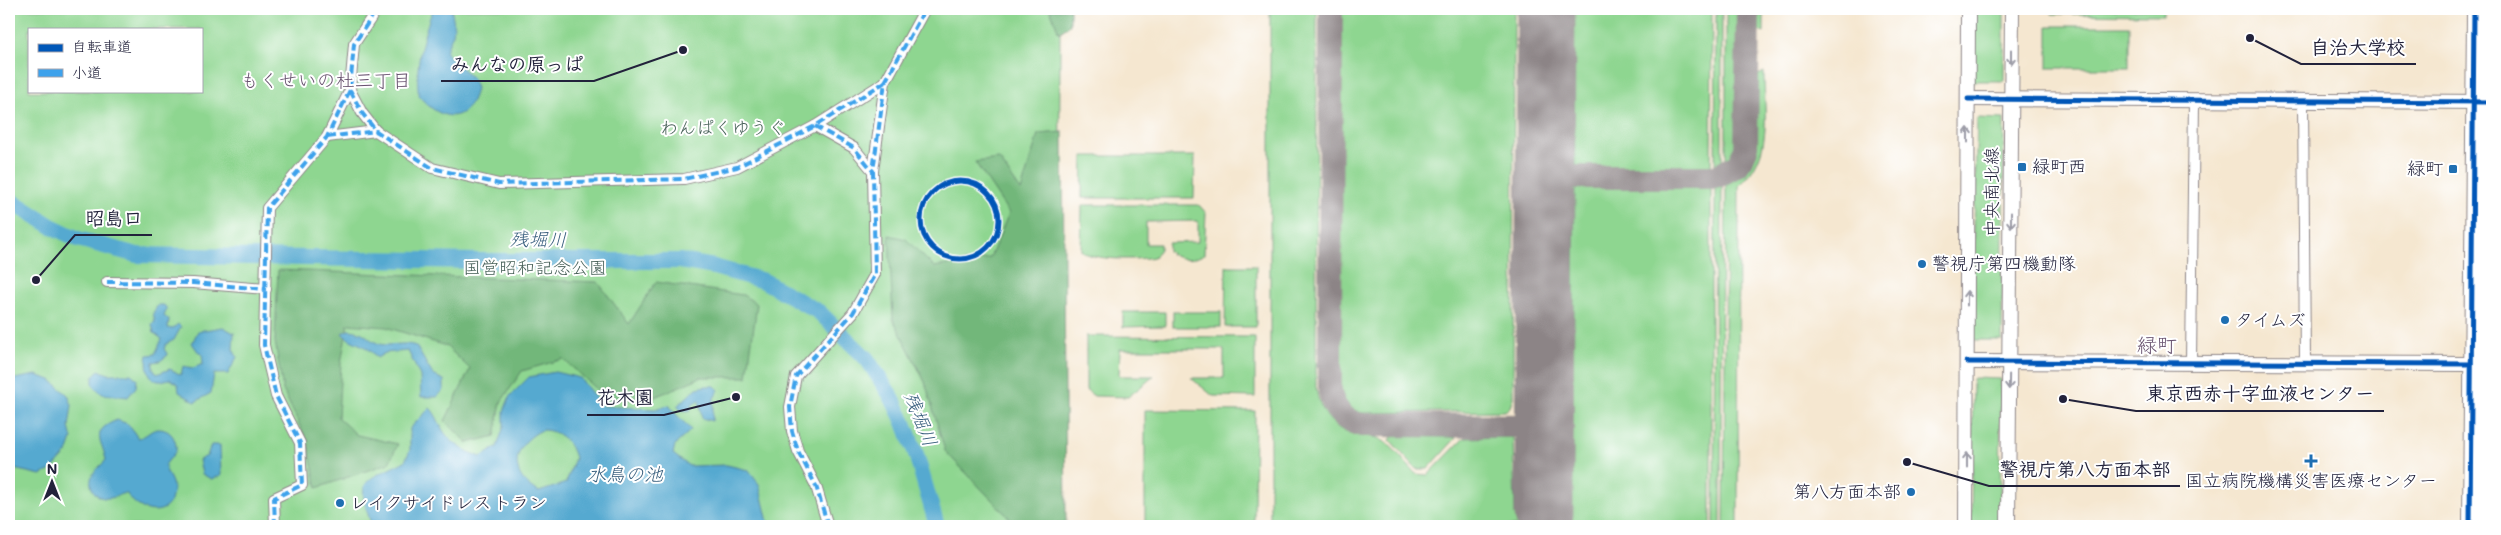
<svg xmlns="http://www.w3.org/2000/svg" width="2501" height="535" viewBox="0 0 2501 535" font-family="Mali,'Klee One',sans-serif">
  <rect width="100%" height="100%" fill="#fff"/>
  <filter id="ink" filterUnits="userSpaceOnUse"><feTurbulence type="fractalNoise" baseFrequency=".02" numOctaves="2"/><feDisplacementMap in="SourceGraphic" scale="10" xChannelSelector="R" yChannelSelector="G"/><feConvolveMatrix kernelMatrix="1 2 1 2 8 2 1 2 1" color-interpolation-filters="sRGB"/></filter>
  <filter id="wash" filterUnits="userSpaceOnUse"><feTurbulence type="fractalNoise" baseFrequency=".0096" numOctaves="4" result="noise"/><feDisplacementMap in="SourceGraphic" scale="20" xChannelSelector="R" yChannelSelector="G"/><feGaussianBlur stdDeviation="1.12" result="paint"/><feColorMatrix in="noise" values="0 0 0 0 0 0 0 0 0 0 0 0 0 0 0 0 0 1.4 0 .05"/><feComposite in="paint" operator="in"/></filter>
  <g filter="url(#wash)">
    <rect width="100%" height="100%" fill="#f5e7d0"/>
    <g fill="#8ed690" stroke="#587c66" fill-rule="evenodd">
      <path d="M9,9H1060L1059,526H9ZM29,29H201V91H29Z"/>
      <path d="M1270,9H1317L1316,386C1318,408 1331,429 1354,435C1362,437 1372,435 1380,439C1394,446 1405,463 1416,474L1428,475L1464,438L1513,437L1515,515H1572L1575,187L1584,182L1711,181V526H1270Z"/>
      <path d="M1340,9H1514L1513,398L1510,407L1505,411L1362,413L1353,410L1340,395Z"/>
      <path d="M1573,9H1712L1711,170H1585L1575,164Z"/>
      <path d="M1716,9H1722V165L1715,169Z"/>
      <path d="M1726,9H1740L1738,141L1733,155L1726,163Z"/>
      <path d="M1753,9H1764V33C1752,29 1753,20 1753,9Z"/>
      <path d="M1973,9H2004V81H1972Z"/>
      <path d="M2052,9H2163V15L2052,14Z"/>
      <rect x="2048" y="26" width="81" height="42"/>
      <path d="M1764,72C1764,116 1774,154 1739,186L1738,526H1724L1726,177C1761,162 1752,112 1752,82L1755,77Z"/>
      <path d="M1977,118L2004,119L2002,340H1971Z"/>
      <path d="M1083,156H1195L1194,198H1082Z"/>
      <path d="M1722,178L1721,526H1714L1715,181Z"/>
      <path d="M1082,205H1199L1206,213L1204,254C1195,261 1175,260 1168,251V243L1198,242V221L1146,222V244H1160V249L1154,257C1141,260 1090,261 1081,250Z"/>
      <path d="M1226,266H1256V327H1225Z"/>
      <path d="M1123,312H1165V326L1123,327Z"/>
      <rect x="1173" y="312" width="48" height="15"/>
      <path d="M1086,336L1255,337V397L1213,396L1191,378H1224V349H1120L1119,376H1154L1128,397L1094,396L1086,390Z"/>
      <path d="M1973,378L2001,379L2000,526H1971Z"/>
      <path d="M1145,410L1255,411L1254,526H1145Z"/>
      <path d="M1393,436L1452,437L1456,438L1428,469H1416L1390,440Z"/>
    </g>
    <g fill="#72b77a" stroke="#4a6c5a">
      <path d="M1050,9H1070V25L1059,33Z"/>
      <path d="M1063,132L1066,526H1017L945,451L925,382L893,319L889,235L906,239L934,267L990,258L1009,213L975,162L999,159L1021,191L1038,134Z"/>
      <path d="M278,270L598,282L629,324L656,282L743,295L757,304L747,377H701L650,399H608L563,359L522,371L501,402L495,436L468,443L445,421L470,369L446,346L386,327L348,324L341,363L338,418L357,435L398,444L389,463L317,488L307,441L283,390L275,341Z"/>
    </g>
    <g fill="#55a9d0" stroke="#3c6686" fill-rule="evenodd">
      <path d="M433,9H451C453,17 455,25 453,34C450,41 447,45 446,53L473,79L476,89C467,126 440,121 419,96C414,68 423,35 433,9Z"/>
      <path d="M158,305H164L167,309L164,316L169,320L168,328L172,329L178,324L181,327L174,340L166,344L164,349L168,355L160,361L153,362V369L157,374L170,369L181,375L183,366L193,368L203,364L202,354L199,353L192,343L198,331L223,327L234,333L233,349L237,357L228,374H214L211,393L195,402L179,392L178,384L170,379C167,379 161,382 158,381C147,379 146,363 148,355L155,354L162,339L154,333L152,324L155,322L153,313Z"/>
      <path d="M348,330C368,331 365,339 380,344C391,347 402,341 416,346L433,375L444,380V390L437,397H421L420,376L408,351L385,353L377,358C366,342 350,344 342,333Z"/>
      <path d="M99,370L108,374H131L137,379L136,387L128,397L102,394L93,385V377Z"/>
      <path d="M555,372L580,378L602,406L655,409L669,405C675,415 683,420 691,430L675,445L673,454L689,466L727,465L748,470L759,484L769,526H372C354,476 364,483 405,461L410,450V428L430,408C437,415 439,424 444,432C453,445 467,452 481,457L497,447L504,426V411L510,396L529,377ZM542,430C559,430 571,442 575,458L566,483L539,492C507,476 512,444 542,430Z"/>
      <path d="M36,375L51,380L68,395L72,405L69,427L72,439L67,453L51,470L41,475L9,468V380Z"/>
      <path d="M706,386H715L719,390L714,398L712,421L702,418L699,400L692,404L690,411L681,410L677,406L697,388Z"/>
      <path d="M117,420L128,424L138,438C146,437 150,430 157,429C171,428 177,440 176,451L165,465C166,475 174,480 173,491C171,520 139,514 127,494C120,492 117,498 109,498C94,500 85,483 95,471C98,467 102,465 106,460C102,439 89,432 117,420Z"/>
      <path d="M211,445H220L221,476L211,479L202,474L199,460L207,456Z"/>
    </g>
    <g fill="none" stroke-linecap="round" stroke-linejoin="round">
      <path stroke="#55a9d0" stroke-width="16" d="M9,199L51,226L78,239L137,255L477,261H680L714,267L764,281L819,312L867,359L891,396L903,420L916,454L937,526"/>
      <g stroke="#8c8486" stroke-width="24">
        <path d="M1331,9L1330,392C1334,410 1344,421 1362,425L1544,426"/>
        <path d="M1546,177H1716L1738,165L1746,149L1748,9"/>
      </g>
      <path stroke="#8c8486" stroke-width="59" d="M1544,514L1546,9"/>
    </g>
  </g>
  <g filter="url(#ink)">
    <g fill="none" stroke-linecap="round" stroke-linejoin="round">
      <defs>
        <g id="street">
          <path d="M350,90L362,113L376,131"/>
          <path d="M2303,100L2305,364"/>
          <path d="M815,126L854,148L873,171"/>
          <path d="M327,137L376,131L432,168L499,184L684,179L737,167L815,126L885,82"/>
          <path d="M107,282L193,283L266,289"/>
          <path d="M2191,363L2194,100"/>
          <path d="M275,526L274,498L302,485L300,443L276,396L264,345L267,208L327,137L350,90L354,44L377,9"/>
          <path d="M828,526L816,486L798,451L792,431L790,407L796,376L853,313L875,274L873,171L885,82L925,9"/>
        </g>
        <g id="secondary">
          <path d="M1968,99L2492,102"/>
          <path d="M1967,362L2471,364"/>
          <path d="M1966,526L1968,9"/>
          <path d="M2008,526L2012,9"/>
          <path d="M2470,526L2474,9"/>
          <path d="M2483,526L2486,9"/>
        </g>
      </defs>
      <use href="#street" stroke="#8c8486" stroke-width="12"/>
      <use href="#secondary" stroke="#8c8486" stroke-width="16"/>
      <use href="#street" stroke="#fff" stroke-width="10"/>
      <use href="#secondary" stroke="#fff" stroke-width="14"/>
      <g stroke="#3ea2ec" stroke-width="4" stroke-dasharray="8 4" stroke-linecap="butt">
        <path d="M350,90L362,113L376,131"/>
        <path d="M815,126L854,148L873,171"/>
        <path d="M327,137L376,131L432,168L499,184L684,179L737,167L815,126L885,82"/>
        <path d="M107,282L193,283L266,289"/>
        <path d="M275,526L274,498L302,485L300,443L276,396L264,345L267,208L327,137L350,90L354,44L377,9"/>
        <path d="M828,526L816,486L798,451L792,431L790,407L796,376L853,313L875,274L873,171L885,82L925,9"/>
      </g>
      <defs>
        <g id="cycleway">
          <path d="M1968,99L2492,102"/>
          <circle cx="960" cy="220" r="39"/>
          <path d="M1967,362L2471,364"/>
          <path d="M2470,526L2474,9"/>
        </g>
      </defs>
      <use href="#cycleway" stroke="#fff" stroke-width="8"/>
      <use href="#cycleway" stroke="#0057b8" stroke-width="5"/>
    </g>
    <defs><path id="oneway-shaft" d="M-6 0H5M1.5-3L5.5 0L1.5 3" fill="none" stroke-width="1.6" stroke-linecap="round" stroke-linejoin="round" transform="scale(1.25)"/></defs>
    <g stroke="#9c9ca7">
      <use href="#oneway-shaft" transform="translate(2011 57) rotate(90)"/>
      <use href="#oneway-shaft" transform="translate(1968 135) rotate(-90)"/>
      <use href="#oneway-shaft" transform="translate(2011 220) rotate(90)"/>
      <use href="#oneway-shaft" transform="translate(1967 298) rotate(-90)"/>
      <use href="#oneway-shaft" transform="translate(2009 382) rotate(91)"/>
      <use href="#oneway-shaft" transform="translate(1967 460) rotate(-90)"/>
    </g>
  </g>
  <g fill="#1f6fb2" stroke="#fff" stroke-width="2">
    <rect x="2017" y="162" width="10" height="10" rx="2.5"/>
    <rect x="2448" y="164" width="10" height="10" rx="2.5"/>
    <circle cx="1922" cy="264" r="5"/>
    <circle cx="2225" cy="320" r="5"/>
    <path d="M2308.5 453.5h5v5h5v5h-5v5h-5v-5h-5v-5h5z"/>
    <circle cx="1911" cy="492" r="5"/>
    <circle cx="340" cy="503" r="5"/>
  </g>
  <g text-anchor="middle" stroke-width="4" stroke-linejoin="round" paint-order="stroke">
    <g font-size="18" fill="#486159" stroke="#fff">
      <text x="723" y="134">わんぱくゆうぐ</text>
      <text x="535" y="274">国営昭和記念公園</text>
    </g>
    <g font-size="18" fill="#22223b" stroke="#fff" text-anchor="start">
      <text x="2032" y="173">緑町西</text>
      <text x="2443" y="175" text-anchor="end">緑町</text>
      <text x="1932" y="270">警視庁第四機動隊</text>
      <text x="2235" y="326">タイムズ</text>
      <text x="2311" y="487" text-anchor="middle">国立病院機構災害医療センター</text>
      <text x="1901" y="498" text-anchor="end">第八方面本部</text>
      <text x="350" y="509">レイクサイドレストラン</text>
    </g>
    <g font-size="18" fill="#22223b" stroke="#fff">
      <text transform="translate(1992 192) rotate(-90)" y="6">中央南北線</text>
    </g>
    <g font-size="19" fill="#695370" stroke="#fff">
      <text x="326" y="87">もくせいの杜三丁目</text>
    </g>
    <g font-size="19" font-style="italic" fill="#395f7e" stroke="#fff">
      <text transform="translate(538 239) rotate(1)" y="7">残堀川</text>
      <text transform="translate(921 419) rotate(68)" y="7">残堀川</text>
      <text x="625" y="481">水鳥の池</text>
    </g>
    <g font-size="20" fill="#695370" stroke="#fff">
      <text x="2157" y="352">緑町</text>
    </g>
  </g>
  <path fill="none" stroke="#22223b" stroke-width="2" d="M2250 38L2301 64H2416M683 50L594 81H441M36 280L75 235H152M2063 399L2136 411H2384M736 397L664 415H587M1907 462L1989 486H2180"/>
  <g fill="#22223b" stroke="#fff" stroke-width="2">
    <circle cx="2250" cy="38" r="5"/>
    <circle cx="683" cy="50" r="5"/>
    <circle cx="36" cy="280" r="5"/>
    <circle cx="2063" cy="399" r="5"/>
    <circle cx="736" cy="397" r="5"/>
    <circle cx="1907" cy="462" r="5"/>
  </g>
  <g font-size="19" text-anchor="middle" font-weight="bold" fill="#22223b" stroke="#fff" stroke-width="4" stroke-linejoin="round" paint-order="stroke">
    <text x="2358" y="54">自治大学校</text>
    <text x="517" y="71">みんなの原っぱ</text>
    <text x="114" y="225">昭島口</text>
    <text x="2260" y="400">東京西赤十字血液センター</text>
    <text x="625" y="404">花木園</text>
    <text x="2085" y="476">警視庁第八方面本部</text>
  </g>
  <rect width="2501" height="535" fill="none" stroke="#fff" stroke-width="30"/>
  <rect x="28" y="28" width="175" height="65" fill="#ffffff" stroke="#a7a7b1"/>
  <rect x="38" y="44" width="25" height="8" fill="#0057b8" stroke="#a7a7b1"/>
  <text x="72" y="52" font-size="15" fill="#22223b">自転車道</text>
  <rect x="38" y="69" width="25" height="8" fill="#3ea2ec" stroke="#a7a7b1"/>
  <text x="72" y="78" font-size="15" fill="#22223b">小道</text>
  <g transform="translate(52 482)" stroke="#ffffff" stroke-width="4" paint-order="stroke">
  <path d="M0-4L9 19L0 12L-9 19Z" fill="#22223b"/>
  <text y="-8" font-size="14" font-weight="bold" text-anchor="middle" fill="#22223b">N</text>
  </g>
</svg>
